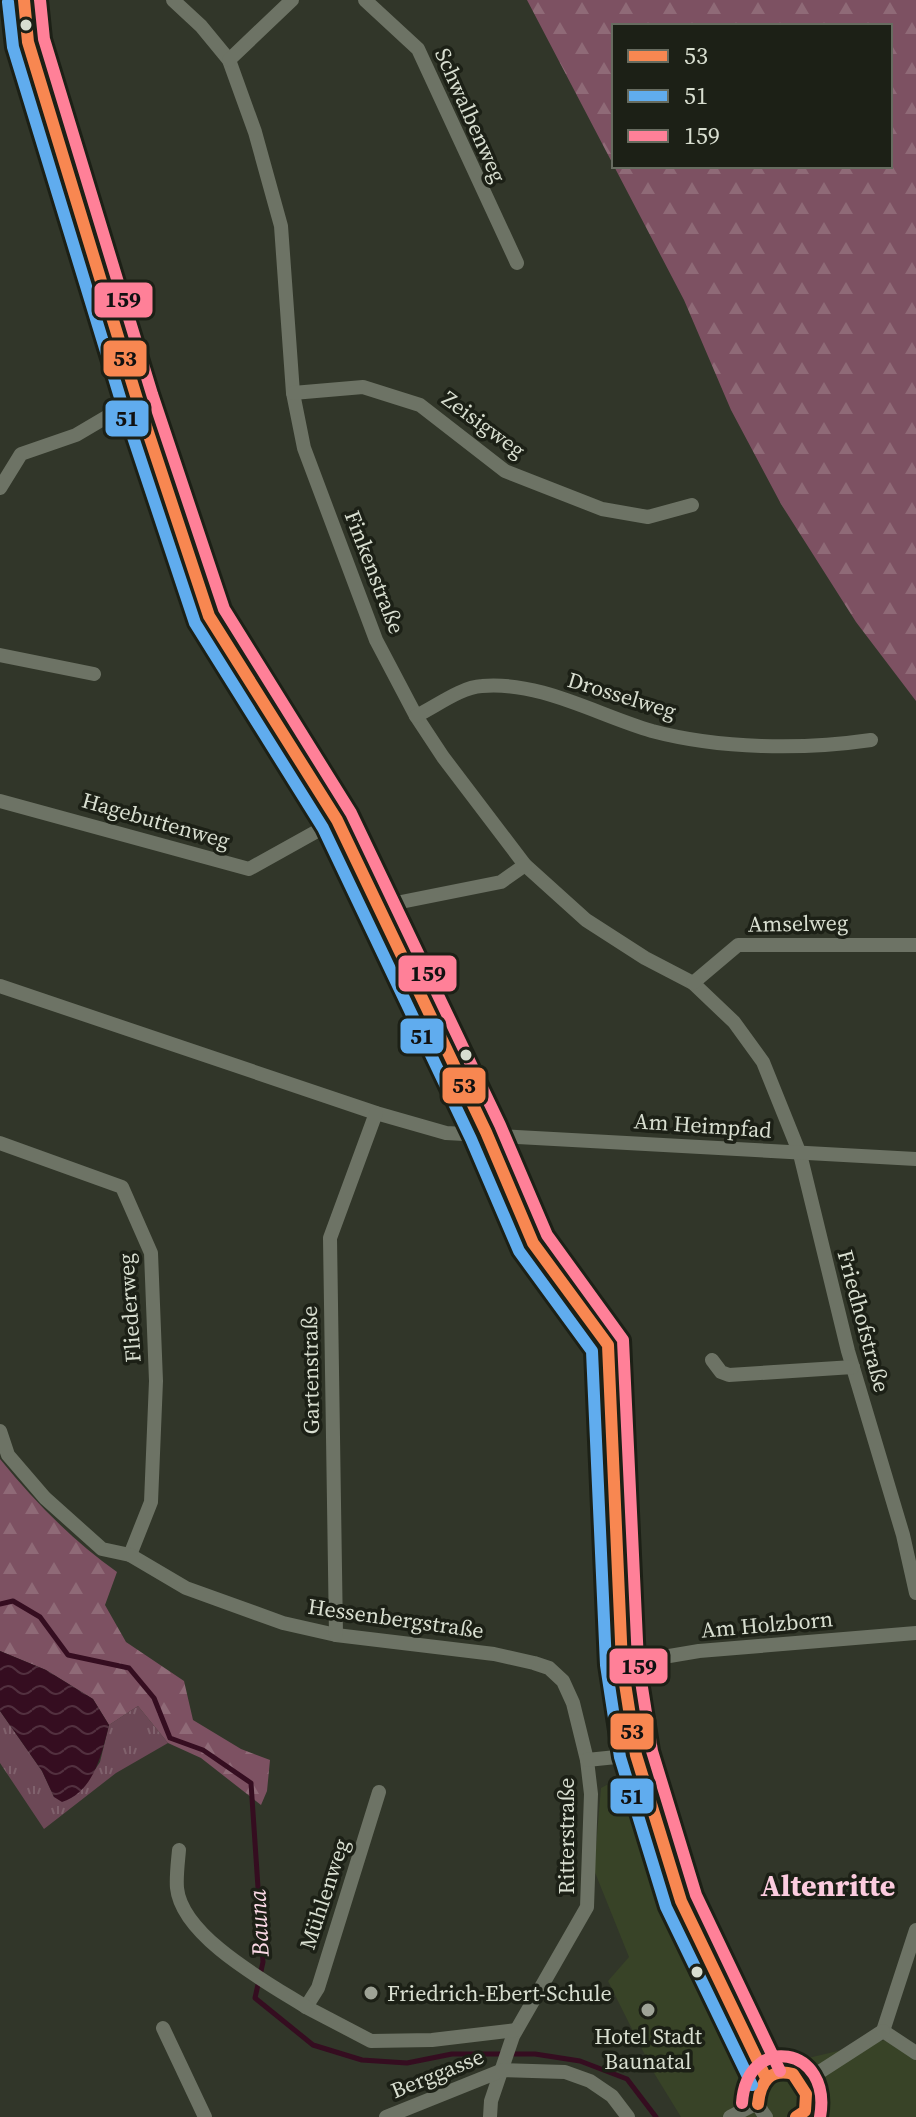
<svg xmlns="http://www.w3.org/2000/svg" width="916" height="2117" viewBox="0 0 916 2117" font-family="'Source Serif 4',serif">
  <defs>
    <pattern id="grass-tufts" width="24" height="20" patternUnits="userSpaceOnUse" patternTransform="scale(2)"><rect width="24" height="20" fill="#6c4856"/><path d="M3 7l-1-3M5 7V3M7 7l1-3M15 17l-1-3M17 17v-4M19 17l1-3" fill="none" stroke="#80626d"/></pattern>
    <pattern id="forest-firs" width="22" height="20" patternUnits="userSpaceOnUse" patternTransform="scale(2)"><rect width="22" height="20" fill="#7d5162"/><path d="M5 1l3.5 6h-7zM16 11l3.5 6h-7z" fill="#8f6a77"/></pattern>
    <pattern id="water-waves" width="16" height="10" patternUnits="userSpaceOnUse" patternTransform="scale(2)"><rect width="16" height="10" fill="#350d20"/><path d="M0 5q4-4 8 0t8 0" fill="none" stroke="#52303f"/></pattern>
  </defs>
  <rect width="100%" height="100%" fill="#313629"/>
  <path fill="#384327" d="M646,1769L685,1880L780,2058L791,2062L889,2039L916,2052V2117H681L654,2073L608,1981L629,1957L594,1870L601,1788L634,1770Z"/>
  <path fill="url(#grass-tufts)" d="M138,1706L168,1743L116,1773L44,1829L0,1763V1711L42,1771L54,1797L83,1788L100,1762L109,1725Z"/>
  <g fill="url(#forest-firs)" fill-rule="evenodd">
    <path d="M527,0H916V701L856,622L781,504L731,410L684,300ZM890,26V166H614V26Z"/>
    <path d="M0,1459C35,1502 72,1540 117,1572L105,1605L126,1642L184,1681L193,1720L241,1749L270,1760L267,1791L261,1805L201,1758L168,1743L138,1706L109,1725L93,1699L46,1670L0,1651Z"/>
  </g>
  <path fill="url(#water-waves)" d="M0,1651L46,1670L93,1699L109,1725C102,1753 94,1792 62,1802L54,1797L42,1771L0,1711Z"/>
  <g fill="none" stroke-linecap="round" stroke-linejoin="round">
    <path stroke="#350d20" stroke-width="5" d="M0,1604L13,1601L40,1617L68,1655L129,1668L154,1698L170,1738L203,1750L251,1783L263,1962L255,1998L313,2045L362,2060L407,2063L452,2054H535L580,2061L627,2079L656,2117"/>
    <g stroke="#6d7365" stroke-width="14">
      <path d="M24,0L28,42L137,399L209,616L337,820L486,1132L533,1243L608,1345L622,1664L636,1755L681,1901L766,2078"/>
      <path d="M173,0L201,26L229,60L255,132L281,226L293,393L304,448L376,640L416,716L443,757L525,865L586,920L645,958L693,983L734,1022L763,1062L800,1154L848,1351L903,1535L916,1593"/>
      <path d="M365,0L418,49L517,263"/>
      <path d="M229,60L292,0"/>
      <path d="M293,393L363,387L420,405L505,471L602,509L648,517L692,505"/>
      <path d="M0,488L21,454L76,435L137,399"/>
      <path d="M0,655L94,674"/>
      <path d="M416,716C435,707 461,687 482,686C541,681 597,715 652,731C720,749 802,750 871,740"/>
      <path d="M0,801L249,869L337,820"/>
      <path d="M381,906L501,882L525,865"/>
      <path d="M693,983L738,945H916"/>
      <path d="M0,986L376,1113L446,1133L916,1159"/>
      <path d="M0,1143L122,1187L151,1253L156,1381L151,1502L130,1555"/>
      <path d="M712,1360L721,1372L729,1375L853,1367"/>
      <path d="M0,1431L8,1455L45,1498L102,1549L130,1555L186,1588L283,1623L336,1635L494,1654L534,1663L549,1668L563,1681L573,1703L587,1760L591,1794L587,1907L513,2036L491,2101L490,2117"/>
      <path d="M336,1635L330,1238L376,1113"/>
      <path d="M622,1664L699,1651L916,1633"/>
      <path d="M587,1760L636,1755"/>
      <path d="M379,1792L318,1988L306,2007L371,2041L432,2040L516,2030"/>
      <path d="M179,1850C178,1862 176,1876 177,1888C182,1937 268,1983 306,2007"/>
      <path d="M163,2028L205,2117"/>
      <path d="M883,2031L916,1930"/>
      <path d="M883,2031L916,2053"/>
      <path d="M804,2082L883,2031"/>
      <path d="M386,2117L503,2070L565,2072L590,2081L612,2096L628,2117"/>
      <path d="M730,2117L757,2103"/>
      <path d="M766,2117C730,2074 818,2045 805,2111L796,2117"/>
    </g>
    <defs>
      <g id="bus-1">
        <path d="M24,0L28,42L137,399L209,616L337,820L486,1132L533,1243L608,1345L622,1664L636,1755L681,1901L766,2078"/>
        <path d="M758,2104C760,2082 770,2068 793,2074L806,2094L805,2111L796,2117"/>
      </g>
      <path id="bus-2" d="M8,2L13,47L122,404L195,623L323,828L471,1139L519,1251L592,1351L606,1665L620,1757L666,1907L752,2085"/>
      <g id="bus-3">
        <path d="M40,0L44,39L152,394L224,609L351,813L500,1125L547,1235L623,1340L638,1662L652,1751L696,1895L780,2071"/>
        <path d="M742,2103C747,2032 833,2046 820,2117"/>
      </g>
    </defs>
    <use href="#bus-1" stroke="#1c2016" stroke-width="18"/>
    <use href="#bus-2" stroke="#1c2016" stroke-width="18"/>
    <use href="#bus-3" stroke="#1c2016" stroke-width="18"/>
    <use href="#bus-1" stroke="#f88751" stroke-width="12"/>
    <use href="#bus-2" stroke="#60acee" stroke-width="12"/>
    <use href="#bus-3" stroke="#ff8098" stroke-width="12"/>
  </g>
  <g fill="#d8ded0" stroke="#1c2016" stroke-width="3">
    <circle cx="26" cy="25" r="7"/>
    <circle cx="466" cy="1055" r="7"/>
    <circle cx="697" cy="1972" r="7"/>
  </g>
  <g fill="#9ea396" stroke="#1c2016" stroke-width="3">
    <circle cx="371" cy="1993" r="8"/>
    <circle cx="648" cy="2010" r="8"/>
  </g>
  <g text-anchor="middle" stroke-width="7" stroke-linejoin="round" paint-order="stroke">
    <g font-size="22" fill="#d8ded0" stroke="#1c2016">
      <text transform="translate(471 115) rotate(66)" y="8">Schwalbenweg</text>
      <text transform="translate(484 424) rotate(36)" y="8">Zeisigweg</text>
      <text transform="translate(375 572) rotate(69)" y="8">Finkenstraße</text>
      <text transform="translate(622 695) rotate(17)" y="8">Drosselweg</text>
      <text transform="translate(156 820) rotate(16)" y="8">Hagebuttenweg</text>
      <text transform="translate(798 923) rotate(-1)" y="8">Amselweg</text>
      <text transform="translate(703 1125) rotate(4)" y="8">Am Heimpfad</text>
      <text transform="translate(129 1308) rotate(-94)" y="8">Fliederweg</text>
      <text transform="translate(864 1321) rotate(75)" y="8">Friedhofstraße</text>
      <text transform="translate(310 1370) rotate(-91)" y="8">Gartenstraße</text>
      <text transform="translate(396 1618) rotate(8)" y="8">Hessenbergstraße</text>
      <text transform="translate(767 1624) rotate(-5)" y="8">Am Holzborn</text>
      <text transform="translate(566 1836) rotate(-90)" y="8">Ritterstraße</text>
      <text transform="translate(324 1894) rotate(-72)" y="8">Mühlenweg</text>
      <text transform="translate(437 2073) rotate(-22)" y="8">Berggasse</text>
    </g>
    <g font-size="22" fill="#d8ded0" stroke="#1c2016" text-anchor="start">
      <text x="387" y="2001">Friedrich-Ebert-Schule</text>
      <text x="648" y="2044" text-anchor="middle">Hotel Stadt<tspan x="648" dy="25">Baunatal</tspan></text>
    </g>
    <g font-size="24" font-style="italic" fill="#fbd9e6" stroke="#1c2016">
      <text transform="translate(259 1923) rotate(-93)" y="8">Bauna</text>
    </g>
    <g font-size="30" font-weight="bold" fill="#fcccdf" stroke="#1c2016">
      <text x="828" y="1896">Altenritte</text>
    </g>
  </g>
  <g stroke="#1c2016" stroke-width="3">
    <rect x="93" y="281" width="61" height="38" rx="8" fill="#ff8098"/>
    <rect x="102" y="339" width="46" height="39" rx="8" fill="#f88751"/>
    <rect x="104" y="399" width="46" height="39" rx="8" fill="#60acee"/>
    <rect x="397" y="954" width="61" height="39" rx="8" fill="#ff8098"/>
    <rect x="399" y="1017" width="46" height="38" rx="8" fill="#60acee"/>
    <rect x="441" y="1066" width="46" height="39" rx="8" fill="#f88751"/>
    <rect x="608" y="1647" width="61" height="38" rx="8" fill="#ff8098"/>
    <rect x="609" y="1712" width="46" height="39" rx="8" fill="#f88751"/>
    <rect x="609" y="1777" width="46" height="38" rx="8" fill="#60acee"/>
  </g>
  <g font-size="22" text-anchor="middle" font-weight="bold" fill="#111">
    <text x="123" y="307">159</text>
    <text x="125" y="366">53</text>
    <text x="127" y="426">51</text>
    <text x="428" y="981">159</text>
    <text x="422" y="1044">51</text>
    <text x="464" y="1093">53</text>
    <text x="639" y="1674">159</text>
    <text x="632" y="1739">53</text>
    <text x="632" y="1804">51</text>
  </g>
  <rect x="612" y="24" width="280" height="144" fill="#1c2016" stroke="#676c60" stroke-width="2"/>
  <rect x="628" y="50" width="40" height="12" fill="#f88751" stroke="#676c60" stroke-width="2"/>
  <text x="684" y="64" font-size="24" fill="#d8ded0">53</text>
  <rect x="628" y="90" width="40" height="12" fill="#60acee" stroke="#676c60" stroke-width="2"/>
  <text x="684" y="104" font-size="24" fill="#d8ded0">51</text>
  <rect x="628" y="130" width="40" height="12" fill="#ff8098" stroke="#676c60" stroke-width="2"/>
  <text x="684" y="144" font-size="24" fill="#d8ded0">159</text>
</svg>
